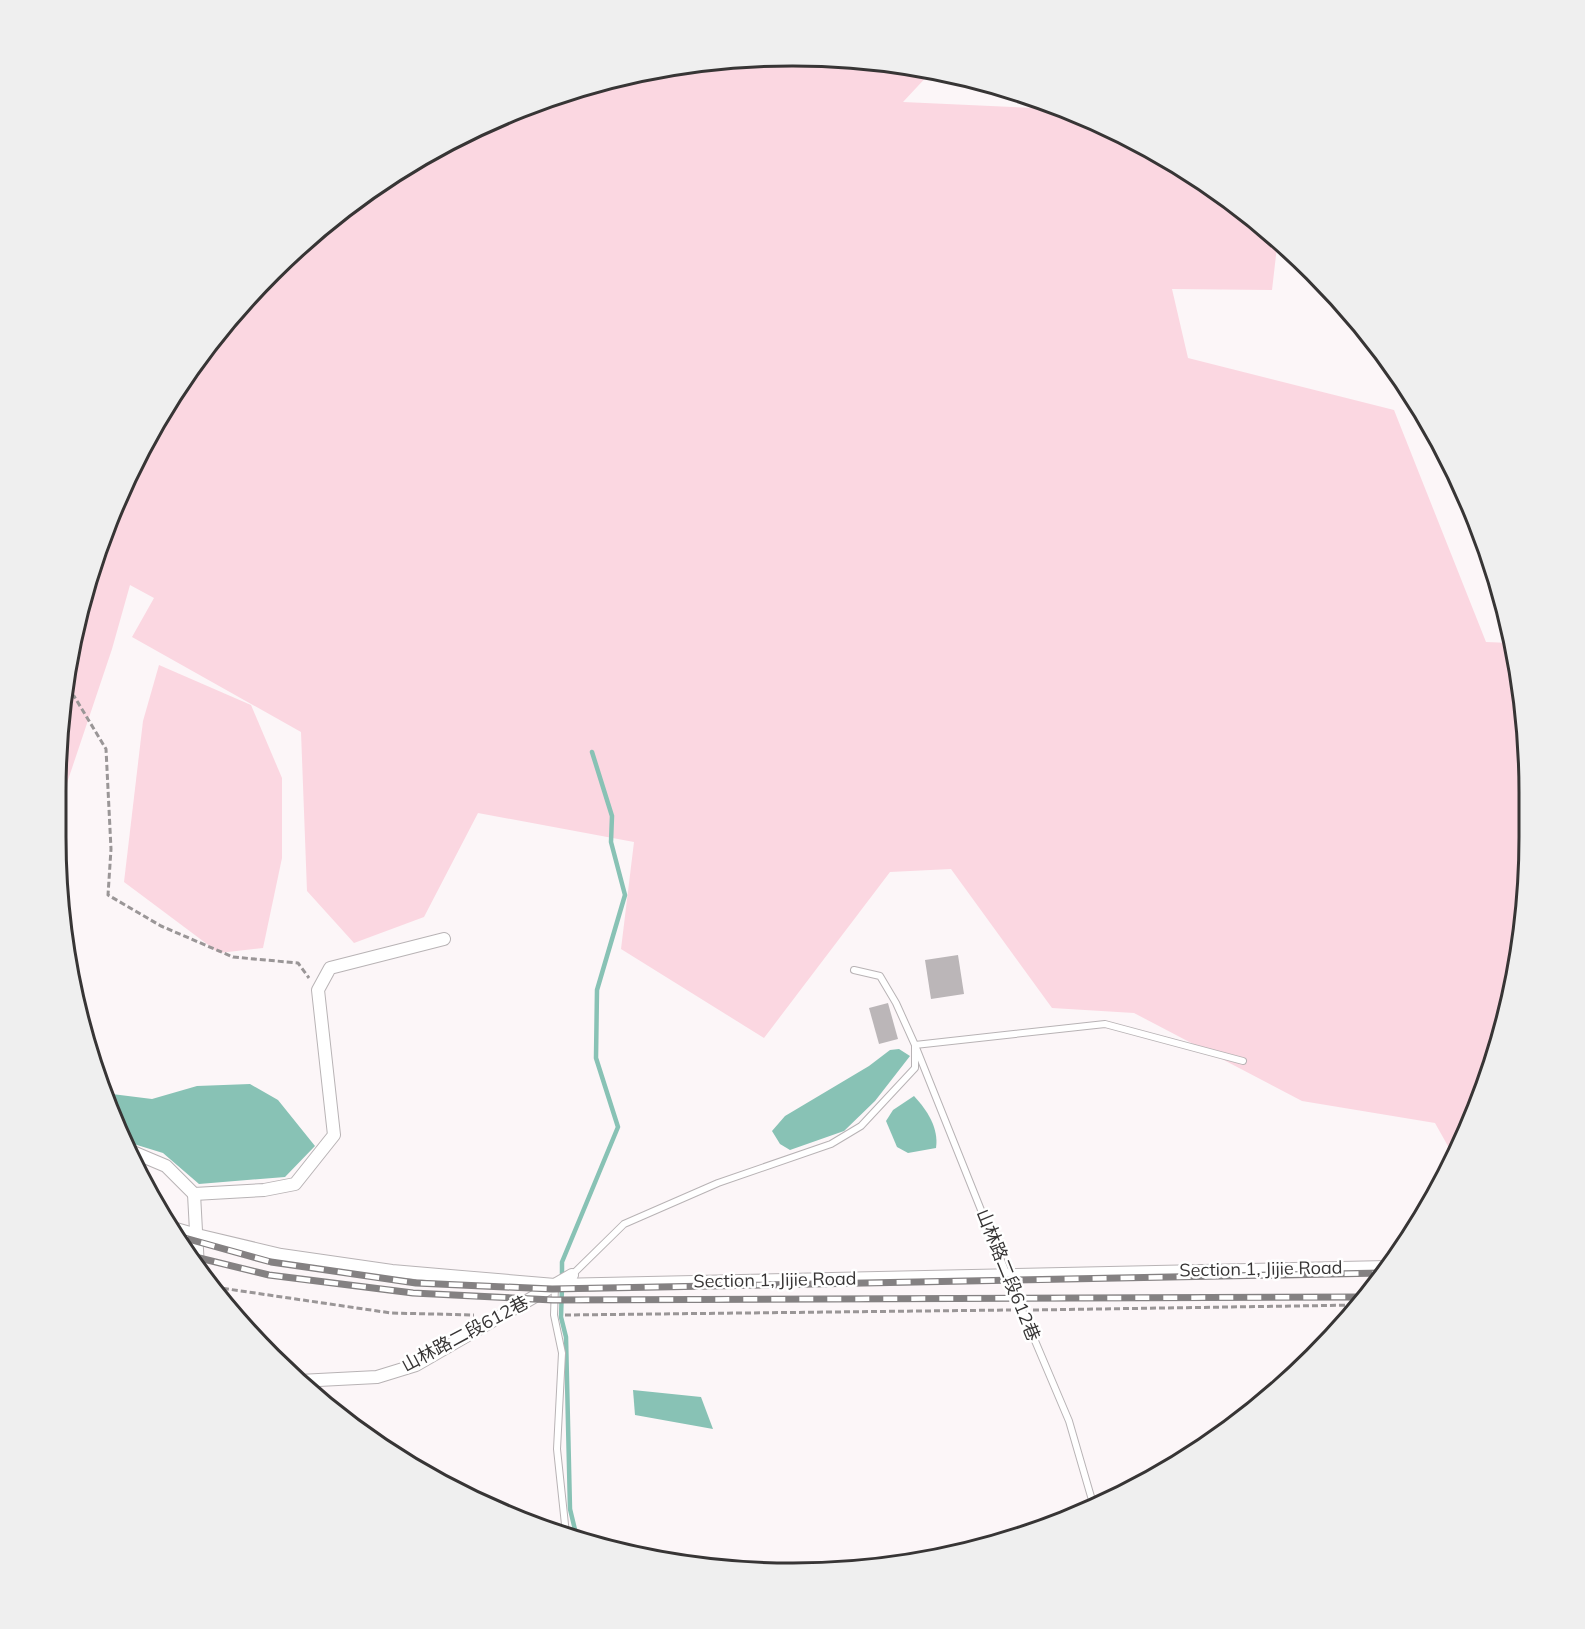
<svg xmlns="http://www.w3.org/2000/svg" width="1585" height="1629" viewBox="0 0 1585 1629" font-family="Mulish,'Noto Sans TC',sans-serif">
  <rect width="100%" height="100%" fill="#fcf6f8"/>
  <g fill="#fbd7e1">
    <path d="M745,57L889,62L931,72L903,102L1035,108L1050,104L1161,154L1278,238L1272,290L1172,289L1188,358L1394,410L1486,642L1511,643L1528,745L1523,932L1490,1073L1453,1155L1435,1123L1302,1101L1134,1013L1052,1008L951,869L890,872L764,1038L621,949L634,842L478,813L424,917L354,943L307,891L301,732L132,637L154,598L130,585L112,649L67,783L58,782L62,696L95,555L154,424L239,306L344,208L467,131L602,81Z"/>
    <path d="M159,665L251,705L282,778V858L263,948L219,953L124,882L143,721Z"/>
  </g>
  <g fill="#88c2b5">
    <path d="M899,1049L910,1056L875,1101L844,1131L790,1150L780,1144L772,1131L785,1116L869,1066L890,1050Z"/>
    <path d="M250,1084L278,1100L315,1146L285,1177L199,1184L163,1153L124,1141L112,1119L104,1093L152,1099L197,1086Z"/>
    <path d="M914,1096C927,1110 939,1128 936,1148L908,1153L897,1147L886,1121L893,1110Z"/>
    <path d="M633,1390L701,1397L713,1429L635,1415Z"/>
  </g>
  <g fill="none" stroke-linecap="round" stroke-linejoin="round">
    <g stroke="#88c2b5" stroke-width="4.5">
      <path d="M562,1278V1262L618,1127L596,1058L597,990L625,895L611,842L612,816L592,752"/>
      <path d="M562,1287L561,1317L566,1337L570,1509L577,1538"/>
    </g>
  </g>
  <g fill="#bbb6b8">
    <path d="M958,955L964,994L931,999L925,960Z"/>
    <path d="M888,1003L898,1039L879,1044L869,1008Z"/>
  </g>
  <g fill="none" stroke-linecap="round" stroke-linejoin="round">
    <defs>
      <g id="service">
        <path d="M854,970L880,976L896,1003L915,1045L1005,1270L1069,1421L1094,1507"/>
        <path d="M572,1275L624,1224L718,1183L831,1144L861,1126L915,1068V1045L1105,1024L1243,1061"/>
        <path d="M555,1286L554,1315L562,1353L557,1449L566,1534"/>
        <path d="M573,1536L583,1537L598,1544"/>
      </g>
      <g id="minor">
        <path d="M128,1150L166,1166L194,1194"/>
        <path d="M194,1194L264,1190L295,1184L334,1135L318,990L330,968L444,939"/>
        <path d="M194,1194L198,1268"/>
        <path d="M169,1227L197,1235L281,1255L392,1271L555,1285L1387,1267"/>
        <path d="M299,1381L377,1377L416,1365L572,1275"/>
      </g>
    </defs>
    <use href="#service" stroke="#b8b3b5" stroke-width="8"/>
    <use href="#minor" stroke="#b8b3b5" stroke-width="14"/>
    <g stroke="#9a9697" stroke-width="3" stroke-dasharray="6 3" stroke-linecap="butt">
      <path d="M62,698L74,696L106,749L111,849L108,895L161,926L233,957L298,963L309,978"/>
      <path d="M214,1287L391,1313L474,1315"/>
      <path d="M1033,1310L1359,1305"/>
      <path d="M565,1315L1011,1310"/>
    </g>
    <use href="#service" stroke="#fff" stroke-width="6"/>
    <use href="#minor" stroke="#fff" stroke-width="12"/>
    <defs>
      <g id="rail">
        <path d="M174,1235L271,1262L416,1283L552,1289L1382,1273"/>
        <path d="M187,1255L269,1275L413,1293L553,1300L1365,1297"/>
      </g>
    </defs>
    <use href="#rail" stroke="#848182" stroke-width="7"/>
    <use href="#rail" stroke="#fff" stroke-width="4.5" stroke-dasharray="14" stroke-linecap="butt"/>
  </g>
  <g text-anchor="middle" stroke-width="5" stroke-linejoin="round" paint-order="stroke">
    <g font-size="18" fill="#373535" stroke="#fff">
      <text transform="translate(1261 1269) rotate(-1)" y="6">Section 1, Jijie Road</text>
      <text transform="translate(1008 1275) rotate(68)" y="6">山林路二段612巷</text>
      <text transform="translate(775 1280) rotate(-1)" y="6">Section 1, Jijie Road</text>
      <text transform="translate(465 1334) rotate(-28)" y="6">山林路二段612巷</text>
    </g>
  </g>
  <path d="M0 0H1585V1629H0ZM792 66H793A726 726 0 0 1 1519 792V837A726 726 0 0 1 793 1563H792A726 726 0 0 1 66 837V792A726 726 0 0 1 792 66Z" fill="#efefef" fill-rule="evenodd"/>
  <path fill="none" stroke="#373535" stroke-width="3" d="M792 66H793A726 726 0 0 1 1519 792V837A726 726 0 0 1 793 1563H792A726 726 0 0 1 66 837V792A726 726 0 0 1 792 66Z"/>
</svg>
